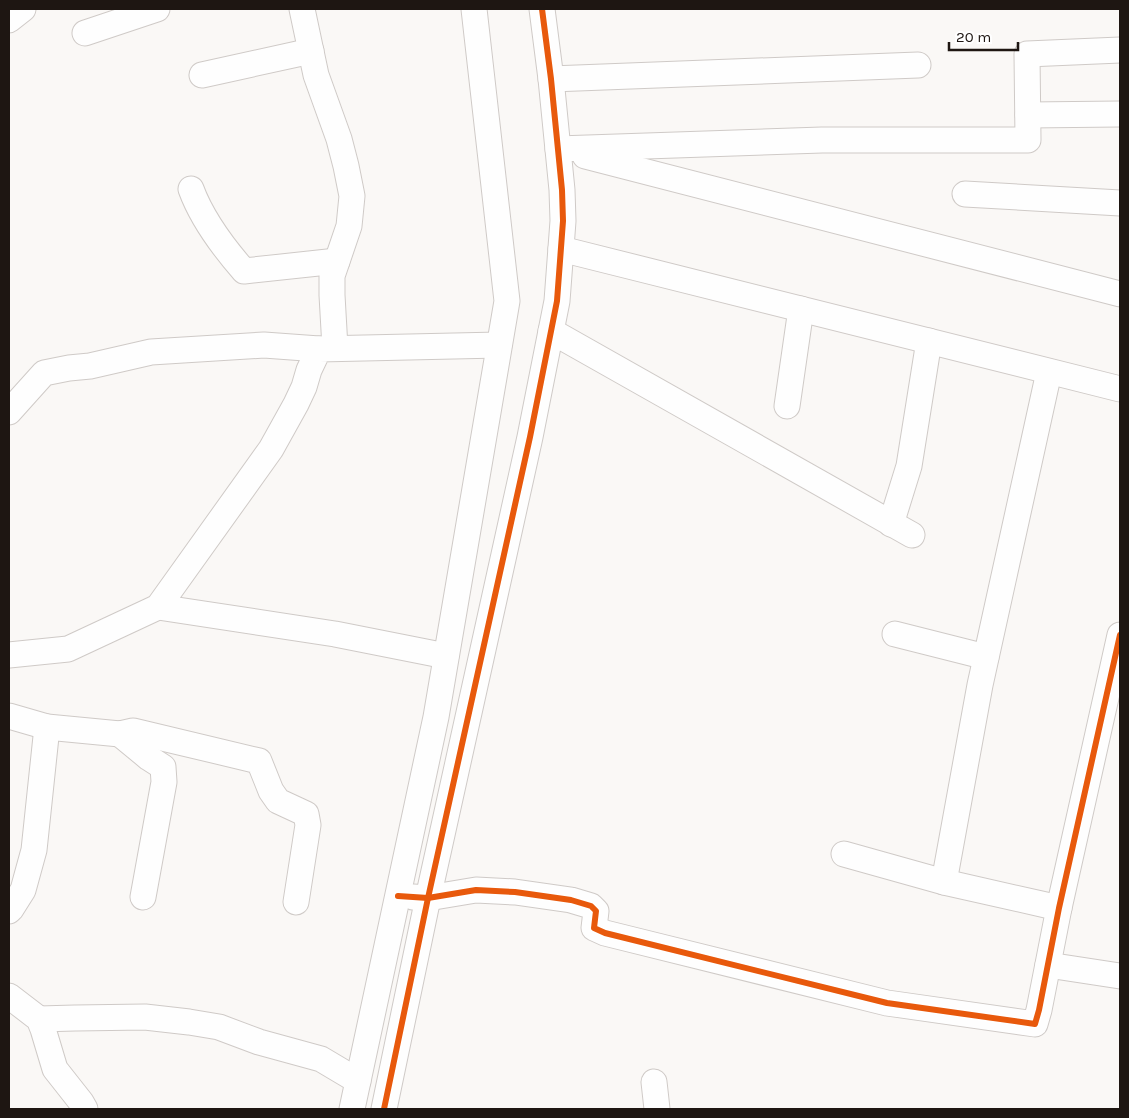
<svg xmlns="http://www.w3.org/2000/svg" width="1129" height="1118" viewBox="0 0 1129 1118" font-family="Karla,sans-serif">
  <rect width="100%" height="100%" fill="#faf8f6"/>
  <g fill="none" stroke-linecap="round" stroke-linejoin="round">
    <defs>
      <g id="street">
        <path d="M302,9L316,75L339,139L346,166L352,196L349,226L332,276V295L335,348"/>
        <path d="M9,20L23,9"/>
        <path d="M85,33L157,9"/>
        <path d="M202,75L311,51"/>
        <path d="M551,79L918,65"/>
        <path d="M1028,115L1120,114"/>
        <path d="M558,149L822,140H1028L1027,54L1120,50"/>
        <path d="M585,156L1120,294"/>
        <path d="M191,189C202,219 223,247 244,271L337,261"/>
        <path d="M965,194L1120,203"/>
        <path d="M561,249L1120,389"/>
        <path d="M551,331L912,535"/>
        <path d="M787,406L801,309"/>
        <path d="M9,412L44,373L69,368L90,366L151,352L264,345L319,349"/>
        <path d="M891,524L909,466L929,341"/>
        <path d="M158,607L335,634L446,656"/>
        <path d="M895,634L986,657"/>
        <path d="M9,655L68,649L158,607L271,449L296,404L304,387L309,370L319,349L499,345"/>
        <path d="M9,716L47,727L120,734L133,731L259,761L271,791L278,801L306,814L308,825L296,902"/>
        <path d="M120,734L149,758L163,767L164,782L143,897"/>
        <path d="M844,854L944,882L1059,908"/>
        <path d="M944,882L980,685L1049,372"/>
        <path d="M413,897L428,898L476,890L515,892L571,900L591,906L596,911L594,928L605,933L887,1003L1035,1024L1039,1010L1059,908L1120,635"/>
        <path d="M9,911L11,909L23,890L34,850L47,727"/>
        <path d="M1048,965L1120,976"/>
        <path d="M9,996L39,1019L43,1029L55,1069L81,1102L85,1109"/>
        <path d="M39,1019L75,1018L145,1017L189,1022L219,1027L259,1042L321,1059L358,1081"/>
        <path d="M654,1082L657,1109"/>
        <path d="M352,1109L436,717L507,301L474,9"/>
        <path d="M384,1109L428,898L530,437L557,301L563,221L562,190L551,79L542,9"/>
      </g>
    </defs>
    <use href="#street" stroke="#cfcac7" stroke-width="27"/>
    <use href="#street" stroke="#fefefe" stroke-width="25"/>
    <defs>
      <g id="cycleway">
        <path d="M398,896L428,898L476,890L515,892L571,900L591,906L596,911L594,928L605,933L887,1003L1035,1024L1039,1010L1059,908L1120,635"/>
        <path d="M384,1109L428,898L530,437L557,301L563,221L562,190L551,79L542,9"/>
      </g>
    </defs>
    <use href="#cycleway" stroke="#fff" stroke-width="9"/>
    <use href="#cycleway" stroke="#e8590c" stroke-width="6"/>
  </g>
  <rect width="1129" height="1118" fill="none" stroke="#1e1612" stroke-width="20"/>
  <path d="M949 42v8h69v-8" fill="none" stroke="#1e1612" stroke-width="2.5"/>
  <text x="956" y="42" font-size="15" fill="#1e1612" stroke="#ffffff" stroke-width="4" paint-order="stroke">20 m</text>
</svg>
